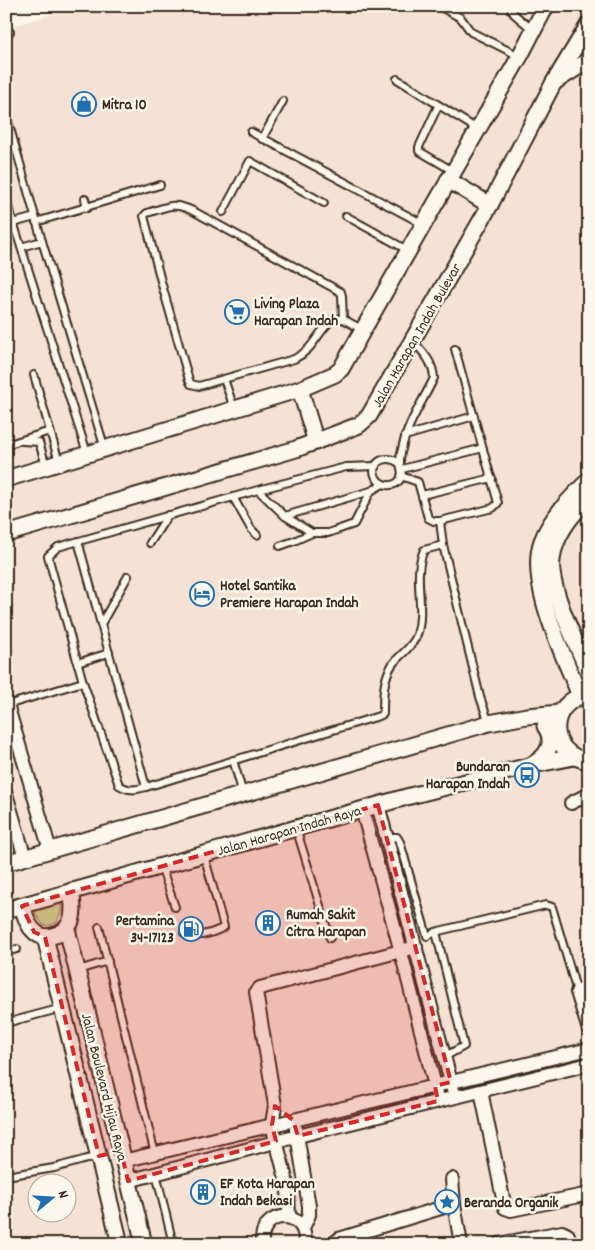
<svg xmlns="http://www.w3.org/2000/svg" width="595" height="1250" viewBox="0 0 595 1250" font-family="Dekko,sans-serif">
  <rect width="100%" height="100%" fill="#fbf7ec"/>
  <filter id="ink" filterUnits="userSpaceOnUse"><feTurbulence type="fractalNoise" baseFrequency=".02" numOctaves="2"/><feDisplacementMap in="SourceGraphic" scale="10" xChannelSelector="R" yChannelSelector="G"/><feConvolveMatrix kernelMatrix="1 2 1 2 8 2 1 2 1" color-interpolation-filters="sRGB"/></filter>
  <g filter="url(#ink)">
    <path fill="#f6e2d5" fill-rule="evenodd" d="M78,6H589V1244H6V28ZM38,1182H68V1212H38Z"/>
    <path fill="#c6db91" stroke="#808258" d="M60,901L62,909L57,922L49,926L43,925L36,915L35,909Z"/>
    <g fill="none" stroke-linecap="round" stroke-linejoin="round">
      <defs>
        <g id="service">
          <path d="M439,6L461,18L471,32L519,56"/>
          <path d="M510,6L514,14L533,30"/>
          <path d="M6,34L10,32"/>
          <path d="M397,79L477,129"/>
          <path d="M438,106L419,147V151L453,171"/>
          <path d="M6,114L42,241L105,449"/>
          <path d="M251,132L423,224"/>
          <path d="M262,139L283,101"/>
          <path d="M85,199L87,208"/>
          <path d="M6,200L87,453"/>
          <path d="M223,212L250,161L324,203"/>
          <path d="M346,216L409,251"/>
          <path d="M36,222L160,185"/>
          <path d="M13,223L35,217"/>
          <path d="M21,247L42,241"/>
          <path d="M343,319L342,296L341,292L193,211C173,201 167,207 147,213L144,216L162,285L189,380L191,384L199,386L294,359C315,349 316,333 333,319H343L363,330"/>
          <path d="M34,375L59,462"/>
          <path d="M224,379L234,408"/>
          <path d="M405,436L474,416"/>
          <path d="M23,441L39,442L46,466"/>
          <path d="M6,445L50,431"/>
          <path d="M399,463C385,452 367,465 377,479C382,486 392,487 398,482C406,474 399,468 400,460C400,456 401,452 402,449C407,424 423,401 434,378C433,362 424,353 413,341"/>
          <path d="M402,469L483,448"/>
          <path d="M401,476L418,482L428,518L434,521H440L493,508L498,503L455,349"/>
          <path d="M258,490L285,516L371,491L383,484"/>
          <path d="M422,495L492,478"/>
          <path d="M233,497L251,529L257,535"/>
          <path d="M285,516L312,533H328L354,524L371,491"/>
          <path d="M440,521L443,545L480,697L489,723"/>
          <path d="M78,541L146,787C135,790 129,791 119,785L83,682L48,556L58,547L258,490L346,467L376,466"/>
          <path d="M150,543L168,515"/>
          <path d="M280,546L294,541L312,533"/>
          <path d="M101,624L128,576"/>
          <path d="M77,663L109,653"/>
          <path d="M7,705L83,682"/>
          <path d="M233,760L243,794"/>
          <path d="M146,787L379,716L383,714C383,697 383,679 392,665C399,655 412,648 417,635C426,607 412,577 424,550L443,545"/>
          <path d="M296,828L330,938"/>
          <path d="M387,837H397L400,842L427,936L436,932"/>
          <path d="M161,866L175,907"/>
          <path d="M99,927L155,1154"/>
          <path d="M184,933C194,939 214,933 224,927L204,855"/>
          <path d="M6,952L17,949"/>
          <path d="M78,970L108,961"/>
          <path d="M6,1023L62,1008"/>
          <path d="M444,1057L464,1046L436,932L439,931L546,905L552,907L577,992"/>
          <path d="M156,1173L173,1244"/>
          <path d="M6,1176L54,1168L98,1156"/>
        </g>
        <g id="minor">
          <path d="M6,701L50,850"/>
          <path d="M6,794L25,858"/>
          <path d="M571,803L589,794"/>
          <path d="M378,805L453,1090"/>
          <path d="M362,809L401,952L437,1094"/>
          <path d="M589,987L577,992L589,1030"/>
          <path d="M481,1091L505,1208L511,1210L589,1194"/>
          <path d="M296,1129L309,1206V1215L303,1228"/>
          <path d="M123,1161L589,1049"/>
          <path d="M452,1179L454,1204L461,1244"/>
          <path d="M128,1181L294,1137L589,1064"/>
          <path d="M289,1217L288,1188L285,1175L272,1125L275,1105L256,992L260,988L416,947"/>
          <path d="M262,1244C259,1208 308,1208 305,1244"/>
          <path d="M333,1244L339,1239L454,1204"/>
          <path d="M499,1244L562,1232L568,1235L570,1244"/>
        </g>
        <g id="tertiary">
          <path d="M556,81L589,60"/>
          <path d="M448,180L490,205"/>
          <path d="M300,389L316,442"/>
          <path d="M6,479L300,389L335,374L341,369L363,330L520,56L546,6"/>
          <path d="M589,499C571,514 554,537 552,560C548,587 578,647 589,673"/>
          <path d="M6,534L296,449L359,425L369,416L490,205L554,82L589,24"/>
          <path d="M589,694C546,701 546,755 589,761"/>
          <path d="M580,696C564,655 527,583 542,541C551,517 571,498 589,480"/>
          <path d="M533,764C548,756 556,742 545,726"/>
          <path d="M6,863L489,723L527,716L560,713"/>
          <path d="M22,906C25,914 27,925 34,931C38,936 46,938 52,936C75,931 75,910 71,891"/>
          <path d="M6,910L410,796L533,765L574,757"/>
          <path d="M67,929L144,1244"/>
          <path d="M45,937L120,1244"/>
        </g>
      </defs>
      <use href="#service" stroke="#3b2a1e" stroke-width="10"/>
      <use href="#minor" stroke="#3b2a1e" stroke-width="16"/>
      <use href="#tertiary" stroke="#3b2a1e" stroke-width="19"/>
      <use href="#service" stroke="#fbf7ec" stroke-width="6"/>
      <use href="#minor" stroke="#fbf7ec" stroke-width="12"/>
      <use href="#tertiary" stroke="#fbf7ec" stroke-width="15"/>
    </g>
  </g>
  <path fill="#d62828" fill-opacity="0.2" stroke="#d62828" stroke-width="4" stroke-dasharray="10 6" stroke-linejoin="round" d="M378,805L451,1082L435,1086L438,1101L298,1136L293,1120L275,1106L272,1125L276,1141L128,1181L121,1151L99,1156L45,937L34,932L22,906Z"/>
  <defs>
    <symbol id="shop-ring" viewBox="-11 -11 22 22"><circle r="9.5" fill="#fbf7ec" stroke="#1f6fb2" stroke-width="1.5"/><path d="M-5-2.5h2.3a2.7 3.5 0 0 1 5.4 0H5L5.5 6h-11ZM-1.5-2.5h3a1.5 2.3 0 0 0-3 0Z" fill="#1f6fb2"/></symbol>
    <symbol id="supermarket-ring" viewBox="-11 -11 22 22"><circle r="9.5" fill="#fbf7ec" stroke="#1f6fb2" stroke-width="1.5"/><path d="M-6-5.5h2.5l.6 2H6L4.5 2H-2.5L-4.4-4H-6ZM-1.5 3.2a1.3 1.3 0 1 0 .1 0ZM3 3.2a1.3 1.3 0 1 0 .1 0Z" fill="#1f6fb2"/></symbol>
    <symbol id="hotel-ring" viewBox="-11 -11 22 22"><circle r="9.5" fill="#fbf7ec" stroke="#1f6fb2" stroke-width="1.5"/><path d="M-6-4.5h1.5V1H6V5H4.5V3h-9V5H-6ZM-4 0a1.8 1.8 0 1 1 3.6 0ZM.5 0V-2.5h3Q6-2.5 6 0Z" fill="#1f6fb2"/></symbol>
    <symbol id="bus-ring" viewBox="-11 -11 22 22"><circle r="9.5" fill="#fbf7ec" stroke="#1f6fb2" stroke-width="1.5"/><path d="M-5-6H5V4H4V6H2V4H-2V6H-4V4H-5ZM-3.5-4V0h7V-4ZM-3.5 1.2v1.5H-2V1.2ZM2 1.2v1.5H3.5V1.2Z" fill="#1f6fb2"/></symbol>
    <symbol id="building-ring" viewBox="-11 -11 22 22"><circle r="9.5" fill="#fbf7ec" stroke="#1f6fb2" stroke-width="1.5"/><path d="M-4-6H4V6H1V3H-1V6H-4ZM-2.5-4.3h1.7v1.8h-1.7ZM.8-4.3h1.7v1.8H.8ZM-2.5-1h1.7V.8h-1.7ZM.8-1h1.7V.8H.8Z" fill="#1f6fb2"/></symbol>
    <symbol id="fuel-ring" viewBox="-11 -11 22 22"><circle r="9.5" fill="#fbf7ec" stroke="#1f6fb2" stroke-width="1.5"/><path d="M-5.5-6h7V0h2V4h1.3V-2.5L3-4.5l.8-.8L6-3V5H2.5V1h-1V6h-7ZM-4.2-4.7v3.2H.2V-4.7Z" fill="#1f6fb2"/></symbol>
    <symbol id="sight-ring" viewBox="-11 -11 22 22"><circle r="9.5" fill="#fbf7ec" stroke="#1f6fb2" stroke-width="1.5"/><path d="M0-6L1.8-2.2L6-1.7L2.9 1.2L3.7 5.4L0 3.3L-3.7 5.4L-2.9 1.2L-6-1.7L-1.8-2.2Z" fill="#1f6fb2"/></symbol>
  </defs>
  <g fill-rule="evenodd">
    <use href="#shop-ring" x="70" y="90" width="28" height="28"/>
    <use href="#supermarket-ring" x="223" y="298" width="28" height="28"/>
    <use href="#hotel-ring" x="188" y="580" width="28" height="28"/>
    <use href="#bus-ring" x="513" y="761" width="28" height="28"/>
    <use href="#building-ring" x="254" y="909" width="28" height="28"/>
    <use href="#fuel-ring" x="177" y="915" width="28" height="28"/>
    <use href="#building-ring" x="189" y="1178" width="28" height="28"/>
    <use href="#sight-ring" x="433" y="1188" width="28" height="28"/>
  </g>
  <g text-anchor="middle" stroke-width="5" stroke-linejoin="round" paint-order="stroke">
    <g font-size="15" font-weight="bold" fill="#3b2a1e" stroke="#fbf7ec" text-anchor="start">
      <text x="102" y="109">Mitra 10</text>
      <text x="254" y="308">Living Plaza<tspan x="254" dy="17">Harapan Indah</tspan></text>
      <text x="220" y="590">Hotel Santika<tspan x="220" dy="17">Premiere Harapan Indah</tspan></text>
      <text x="510" y="771" text-anchor="end">Bundaran<tspan x="510" dy="17">Harapan Indah</tspan></text>
      <text x="286" y="919">Rumah Sakit<tspan x="286" dy="17">Citra Harapan</tspan></text>
      <text x="174" y="925" text-anchor="end">Pertamina<tspan x="174" dy="17">34-17123</tspan></text>
      <text x="220" y="1188">EF Kota Harapan<tspan x="220" dy="17">Indah Bekasi</tspan></text>
      <text x="464" y="1207">Beranda Organik</text>
    </g>
    <g font-size="15" fill="#3b2a1e" stroke="#fbf7ec">
      <text transform="translate(416 335) rotate(-60)" y="5">Jalan Harapan Indah Bulevar</text>
      <text transform="translate(289 830) rotate(-16)" y="5">Jalan Harapan Indah Raya</text>
      <text transform="translate(105 1087) rotate(76)" y="5">Jalan Boulevard Hijau Raya</text>
    </g>
  </g>
  <rect width="595" height="1250" fill="none" stroke="#fbf7ec" stroke-width="25"/>
  <rect x="12" y="12" width="570" height="1225" fill="none" stroke="#3b2a1e" stroke-width="2" filter="url(#ink)"/>
  <g transform="translate(52 1198) rotate(72)"><circle r="24" fill="#fbf7ec" stroke="#aea59a"/>
  <path d="M0-4L9 19L0 12L-9 19Z" fill="#1f6fb2"/>
  <text y="-8" font-size="14" font-weight="bold" text-anchor="middle" fill="#3b2a1e">N</text>
  </g>
</svg>
